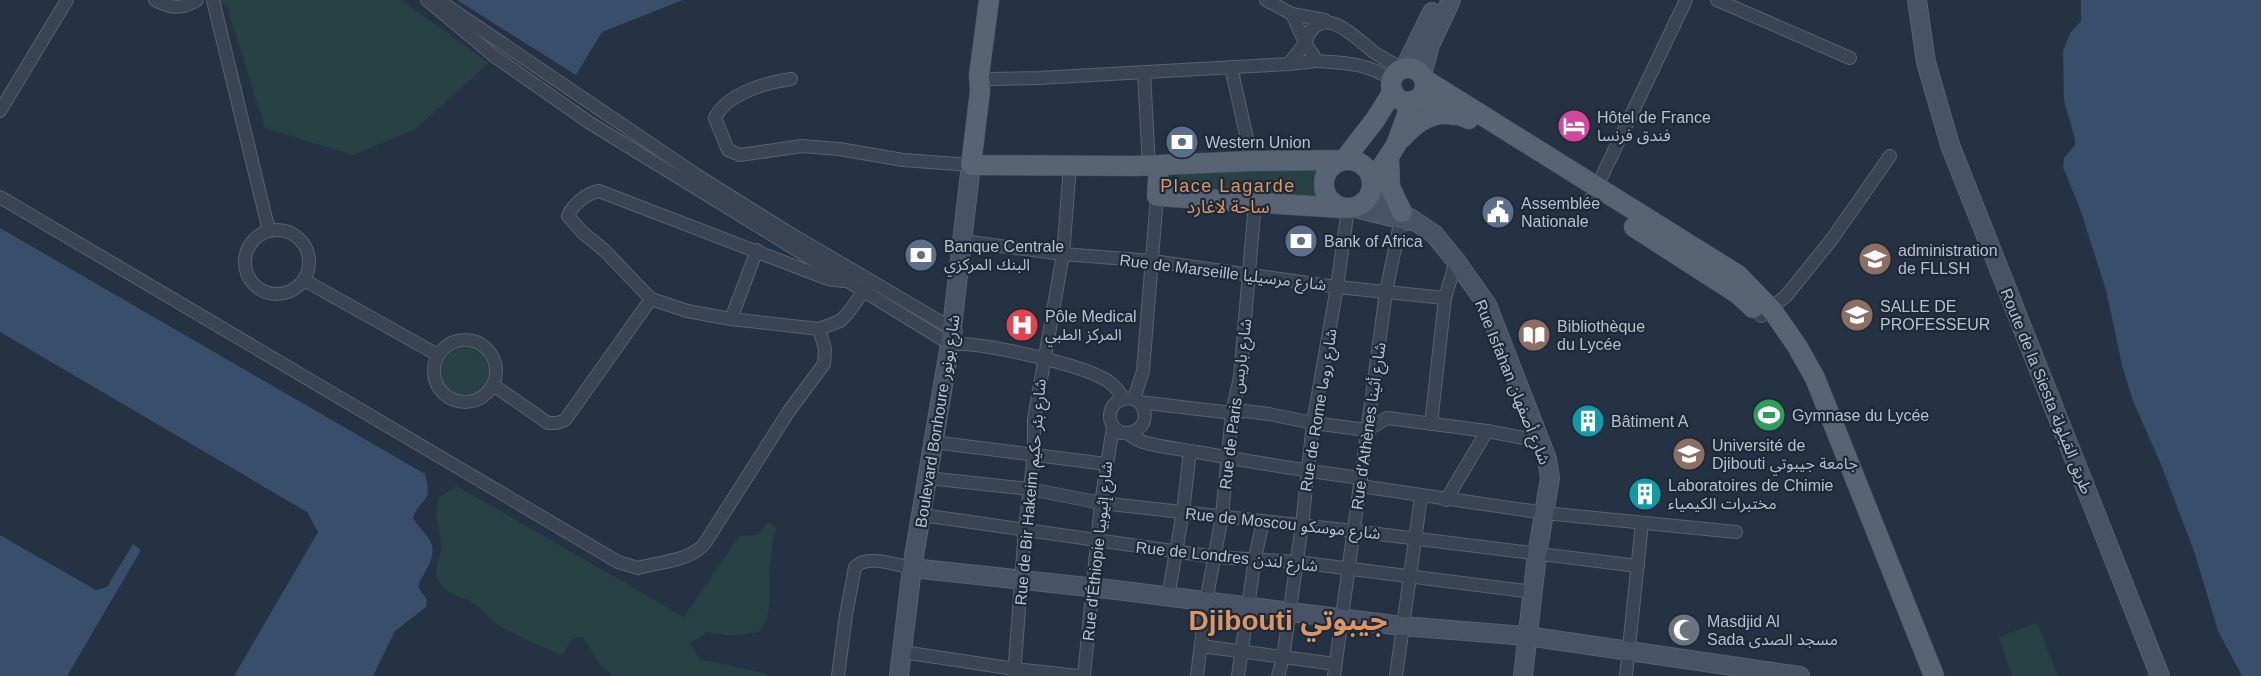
<svg xmlns="http://www.w3.org/2000/svg" width="2261" height="676" viewBox="0 0 2261 676" font-family="Arial,'Noto Sans Arabic',sans-serif">
  <rect width="100%" height="100%" fill="#253243"/>
  <g fill="#274144">
    <path d="M216,0H401L489,63L414,130L353,155L265,128L227,7Z"/>
    <path d="M1318,166L1313,183L1318,200L1176,192L1177,172Z"/>
    <circle cx="465" cy="372" r="24"/>
    <path d="M457,486L684,617L739,536L758,535L768,522L777,528L773,539L769,573L770,601L767,618L759,632L732,636L707,632L690,643L700,659L767,674L766,676H614L599,664L583,637C570,638 569,641 565,653L560,655C538,644 513,635 494,622C487,617 483,610 477,605C463,596 444,596 437,577C433,565 443,554 441,542C439,523 433,516 439,497Z"/>
    <path d="M2037,623L2058,676H2012L1999,637Z"/>
  </g>
  <g fill="#384e6b">
    <path d="M457,0H683L602,32L576,75Z"/>
    <path d="M2081,0H2261V676H2242L2218,631L2194,551L2160,462L2133,401L2122,365L2106,290L2080,209L2063,167L2064,158L2075,145V139L2064,100L2063,51L2070,33L2081,21Z"/>
    <path d="M0,228L425,474C434,505 420,496 413,518C418,527 430,537 432,545C436,565 416,580 419,588C421,592 425,596 427,600L426,607L395,631L373,676H234L318,532L307,512L0,332Z"/>
    <path d="M0,535L96,590L107,587L133,544L141,550L67,676H0Z"/>
  </g>
  <g fill="none" stroke-linecap="round" stroke-linejoin="round">
    <defs>
      <g id="street">
        <path d="M155,0C170,8 182,10 197,0"/>
        <path d="M213,0L269,231"/>
        <path d="M427,0L494,56L590,123L950,344C982,342 1081,364 1108,381C1115,386 1120,392 1123,399"/>
        <path d="M434,0L444,4L698,176L786,231L956,331"/>
        <path d="M1266,0L1292,14"/>
        <path d="M1717,0L1850,58"/>
        <path d="M1317,61L1289,64L1305,43L1292,14L1325,20"/>
        <path d="M1231,67L1252,161"/>
        <path d="M1144,72L1149,166"/>
        <path d="M979,75L990,79L1039,78L1289,64"/>
        <path d="M791,79C767,82 726,94 715,118L728,150L740,155L802,146L839,149L903,160L971,165"/>
        <path d="M1392,80C1368,63 1346,63 1317,61L1305,43C1320,0 1352,35 1375,53C1384,59 1394,64 1404,69"/>
        <path d="M0,111L67,0"/>
        <path d="M0,197L618,562L638,568C659,562 691,561 705,543L789,411L824,364L825,349L819,329"/>
        <path d="M1591,199L1686,0"/>
        <circle cx="277" cy="262" r="32"/>
        <path d="M962,241L1063,254L1152,261L1337,287L1445,298"/>
        <path d="M856,272L843,281L828,279L599,191C587,193 572,205 568,216L582,232L604,250L651,299L687,311L731,319L819,329L840,321L848,313L871,281"/>
        <path d="M304,280L438,355"/>
        <path d="M1761,316L1786,296L1832,239L1890,156"/>
        <path d="M731,319L757,250"/>
        <circle cx="465" cy="371" r="31"/>
        <path d="M493,385L548,423H557L565,420L651,299"/>
        <path d="M1134,399L1143,371L1157,196"/>
        <path d="M1139,402L1232,413L1245,411L1269,414L1313,423L1367,430L1387,418L1487,431L1540,441"/>
        <path d="M1431,424L1445,298L1456,261"/>
        <path d="M1126,433C1155,431 1147,393 1124,399C1118,400 1113,404 1111,410C1108,418 1111,426 1118,431C1124,435 1119,431 1126,433C1132,436 1137,440 1143,442C1160,447 1179,449 1197,452C1252,462 1306,471 1361,478"/>
        <path d="M933,442L1106,464"/>
        <path d="M927,478L1030,489L1101,503L1354,531L1638,566"/>
        <path d="M1360,486L1545,513L1736,532"/>
        <path d="M1446,500L1487,431"/>
        <path d="M922,515L1215,557L1297,562L1533,592"/>
        <path d="M1168,597L1183,512L1190,451"/>
        <path d="M1201,646L1335,664"/>
        <path d="M903,652L1015,669L1078,676"/>
        <path d="M838,676L846,615L855,567C868,554 896,565 912,568"/>
        <path d="M1014,676L1025,529L1034,455V419L1063,254L1070,166"/>
        <path d="M1084,676L1101,503L1113,427"/>
        <path d="M1197,676L1206,602L1222,516L1232,413L1240,377L1255,203"/>
        <path d="M1238,676L1255,558L1263,521"/>
        <path d="M1278,676L1283,658L1302,525L1313,423L1337,287L1348,209"/>
        <path d="M1334,676L1386,292L1402,214"/>
        <path d="M1396,676L1421,497"/>
        <path d="M1626,676L1642,523"/>
      </g>
      <g id="secondary">
        <path d="M1917,0L1926,62L1950,145L2160,676"/>
        <path d="M1404,69L1432,12"/>
        <path d="M1422,75L1430,45L1451,0"/>
        <path d="M1372,189L1380,198L1434,234L1456,261L1487,305L1547,459L1550,478L1537,555L1523,676"/>
        <path d="M1355,208L1408,221"/>
        <path d="M912,568L1116,590L1402,626L1527,636L1800,676"/>
        <path d="M899,676L912,568L950,344L971,165"/>
      </g>
      <g id="primary">
        <path d="M989,0L979,75L980,91L971,165L1135,166L1252,161L1344,160L1375,120L1393,91"/>
        <circle cx="1408" cy="85" r="17"/>
        <path d="M1424,79L1738,275L1772,310L1797,346L1815,378L1934,676"/>
        <path d="M1419,98L1469,119"/>
        <path d="M1402,138C1415,123 1433,110 1454,115"/>
        <path d="M1389,158L1390,187L1402,212"/>
        <circle cx="1348" cy="184" r="24"/>
        <path d="M1159,165L1157,196L1341,208"/>
        <path d="M1372,182L1396,145L1412,101"/>
        <path d="M1634,227L1738,294L1753,308"/>
      </g>
    </defs>
    <use href="#street" stroke="#586270" stroke-width="14"/>
    <use href="#secondary" stroke="#586270" stroke-width="20"/>
    <use href="#primary" stroke="#434d5c" stroke-width="21"/>
    <use href="#street" stroke="#3a4453" stroke-width="12"/>
    <use href="#secondary" stroke="#485366" stroke-width="18"/>
    <use href="#primary" stroke="#586373" stroke-width="20"/>
  </g>
  <defs>
    <symbol id="hotel-disc" viewBox="-11 -11 22 22"><circle r="9.5" fill="#d1479c" stroke="#1e2938"/><path d="M-6-4.5h1.5V1H6V5H4.5V3h-9V5H-6ZM-4 0a1.8 1.8 0 1 1 3.6 0ZM.5 0V-2.5h3Q6-2.5 6 0Z" fill="#fff"/></symbol>
    <symbol id="bank-disc" viewBox="-11 -11 22 22"><circle r="9.5" fill="#5c6f8a" stroke="#1e2938"/><path d="M-6-4H6V4H-6ZM0-2.3a2.3 2.3 0 1 0 0 4.6a2.3 2.3 0 1 0 0-4.6Z" fill="#fff"/></symbol>
    <symbol id="civic-disc" viewBox="-11 -11 22 22"><circle r="9.5" fill="#5c6f8a" stroke="#1e2938"/><path d="M-.6-6.5H3V-4.5H.6V-3L4-1V1h2V6H-6V1h2V-1L-.6-3ZM-1.2 2.5V6h2.4V2.5Z" fill="#fff"/></symbol>
    <symbol id="university-disc" viewBox="-11 -11 22 22"><circle r="9.5" fill="#8d6e63" stroke="#1e2938"/><path d="M0-5L7-2L0 1L-7-2ZM-4 1L0 2.5L4 1V4Q0 6-4 4Z" fill="#fff"/></symbol>
    <symbol id="hospital-disc" viewBox="-11 -11 22 22"><circle r="9.5" fill="#e0444e" stroke="#1e2938"/><path d="M-5-5h3v3.5h4V-5h3V5h-3V1.5h-4V5h-3Z" fill="#fff"/></symbol>
    <symbol id="library-disc" viewBox="-11 -11 22 22"><circle r="9.5" fill="#8d6e63" stroke="#1e2938"/><path d="M-6-4Q-3-5.5-.7-3.5V5Q-3 3-6 4ZM6-4Q3-5.5 .7-3.5V5Q3 3 6 4Z" fill="#fff"/></symbol>
    <symbol id="stadium-disc" viewBox="-11 -11 22 22"><circle r="9.5" fill="#2e9e5b" stroke="#1e2938"/><path d="M0-5a6.5 5 0 1 0 0 10a6.5 5 0 1 0 0-10ZM-3.5-1.8h7v3.6h-7Z" fill="#fff"/></symbol>
    <symbol id="building-disc" viewBox="-11 -11 22 22"><circle r="9.5" fill="#0f9aa8" stroke="#1e2938"/><path d="M-4-6H4V6H1V3H-1V6H-4ZM-2.5-4.3h1.7v1.8h-1.7ZM.8-4.3h1.7v1.8H.8ZM-2.5-1h1.7V.8h-1.7ZM.8-1h1.7V.8H.8Z" fill="#fff"/></symbol>
    <symbol id="mosque-disc" viewBox="-11 -11 22 22"><circle r="9.5" fill="#6b7280" stroke="#1e2938"/><path d="M3.5-4.9A6 6 0 1 0 3.5 4.9A5 5 0 1 1 3.5-4.9Z" fill="#fff"/></symbol>
  </defs>
  <g fill-rule="evenodd">
    <use href="#hotel-disc" x="1555" y="107" width="38" height="38"/>
    <use href="#bank-disc" x="1163" y="123" width="38" height="38"/>
    <use href="#civic-disc" x="1479" y="193" width="38" height="38"/>
    <use href="#bank-disc" x="1282" y="222" width="38" height="38"/>
    <use href="#bank-disc" x="902" y="236" width="38" height="38"/>
    <use href="#university-disc" x="1856" y="240" width="38" height="38"/>
    <use href="#university-disc" x="1838" y="296" width="38" height="38"/>
    <use href="#hospital-disc" x="1003" y="306" width="38" height="38"/>
    <use href="#library-disc" x="1515" y="316" width="38" height="38"/>
    <use href="#stadium-disc" x="1750" y="396" width="38" height="38"/>
    <use href="#building-disc" x="1569" y="402" width="38" height="38"/>
    <use href="#university-disc" x="1670" y="435" width="38" height="38"/>
    <use href="#building-disc" x="1626" y="475" width="38" height="38"/>
    <use href="#mosque-disc" x="1665" y="611" width="38" height="38"/>
  </g>
  <g text-anchor="middle" stroke-width="4.5" stroke-linejoin="round" paint-order="stroke">
    <g font-size="16" fill="#b7c0cd" stroke="#1e2938" text-anchor="start">
      <text x="1597" y="123">Hôtel de France<tspan x="1597" dy="18">فندق فرنسا</tspan></text>
      <text x="1205" y="148">Western Union</text>
      <text x="1521" y="209">Assemblée<tspan x="1521" dy="18">Nationale</tspan></text>
      <text x="1324" y="247">Bank of Africa</text>
      <text x="944" y="252">Banque Centrale<tspan x="944" dy="18">البنك المركزي</tspan></text>
      <text x="1898" y="256">administration<tspan x="1898" dy="18">de FLLSH</tspan></text>
      <text x="1880" y="312">SALLE DE<tspan x="1880" dy="18">PROFESSEUR</tspan></text>
      <text x="1045" y="322">Pôle Medical<tspan x="1045" dy="18">المركز الطبي</tspan></text>
      <text x="1557" y="332">Bibliothèque<tspan x="1557" dy="18">du Lycée</tspan></text>
      <text x="1792" y="421">Gymnase du Lycée</text>
      <text x="1611" y="427">Bâtiment A</text>
      <text x="1712" y="451">Université de<tspan x="1712" dy="18">Djibouti جامعة جيبوتي</tspan></text>
      <text x="1668" y="491">Laboratoires de Chimie<tspan x="1668" dy="18">مختبرات الكيمياء</tspan></text>
      <text x="1707" y="627">Masdjid Al<tspan x="1707" dy="18">Sada مسجد الصدى</tspan></text>
    </g>
    <g font-size="16" fill="#b7c0cd" stroke="#1e2938">
      <text transform="translate(1223 272) rotate(7)" y="6">Rue de Marseille شارع مرسيليا</text>
      <text transform="translate(1513 382) rotate(68)" y="6">Rue Isfahan شارع أصفهان</text>
      <text transform="translate(2047 391) rotate(68)" y="6">Route de la Siesta طريق القيلولة</text>
      <text transform="translate(1235 404) rotate(-83)" y="6">Rue de Paris شارع باريس</text>
      <text transform="translate(1318 410) rotate(-81)" y="6">Rue de Rome شارع روما</text>
      <text transform="translate(937 421) rotate(-81)" y="6">Boulevard Bonhoure شارع بونور</text>
      <text transform="translate(1368 426) rotate(-82)" y="6">Rue d'Athènes شارع أثينا</text>
      <text transform="translate(1030 492) rotate(-85)" y="6">Rue de Bir Hakeim شارع بئر حكيم</text>
      <text transform="translate(1283 523) rotate(6)" y="6">Rue de Moscou شارع موسكو</text>
      <text transform="translate(1097 551) rotate(-84)" y="6">Rue d'Éthiopie شارع إثيوبيا</text>
      <text transform="translate(1227 556) rotate(6)" y="6">Rue de Londres شارع لندن</text>
    </g>
    <g font-size="18" letter-spacing="1.5" fill="#db9663" stroke="#1e2938">
      <text x="1228" y="192">Place Lagarde<tspan x="1228" dy="21">ساحة لاغارد</tspan></text>
    </g>
    <g font-size="28" font-weight="bold" fill="#db9663" stroke="#1e2938">
      <text x="1288" y="630">Djibouti جيبوتي</text>
    </g>
  </g>
</svg>
